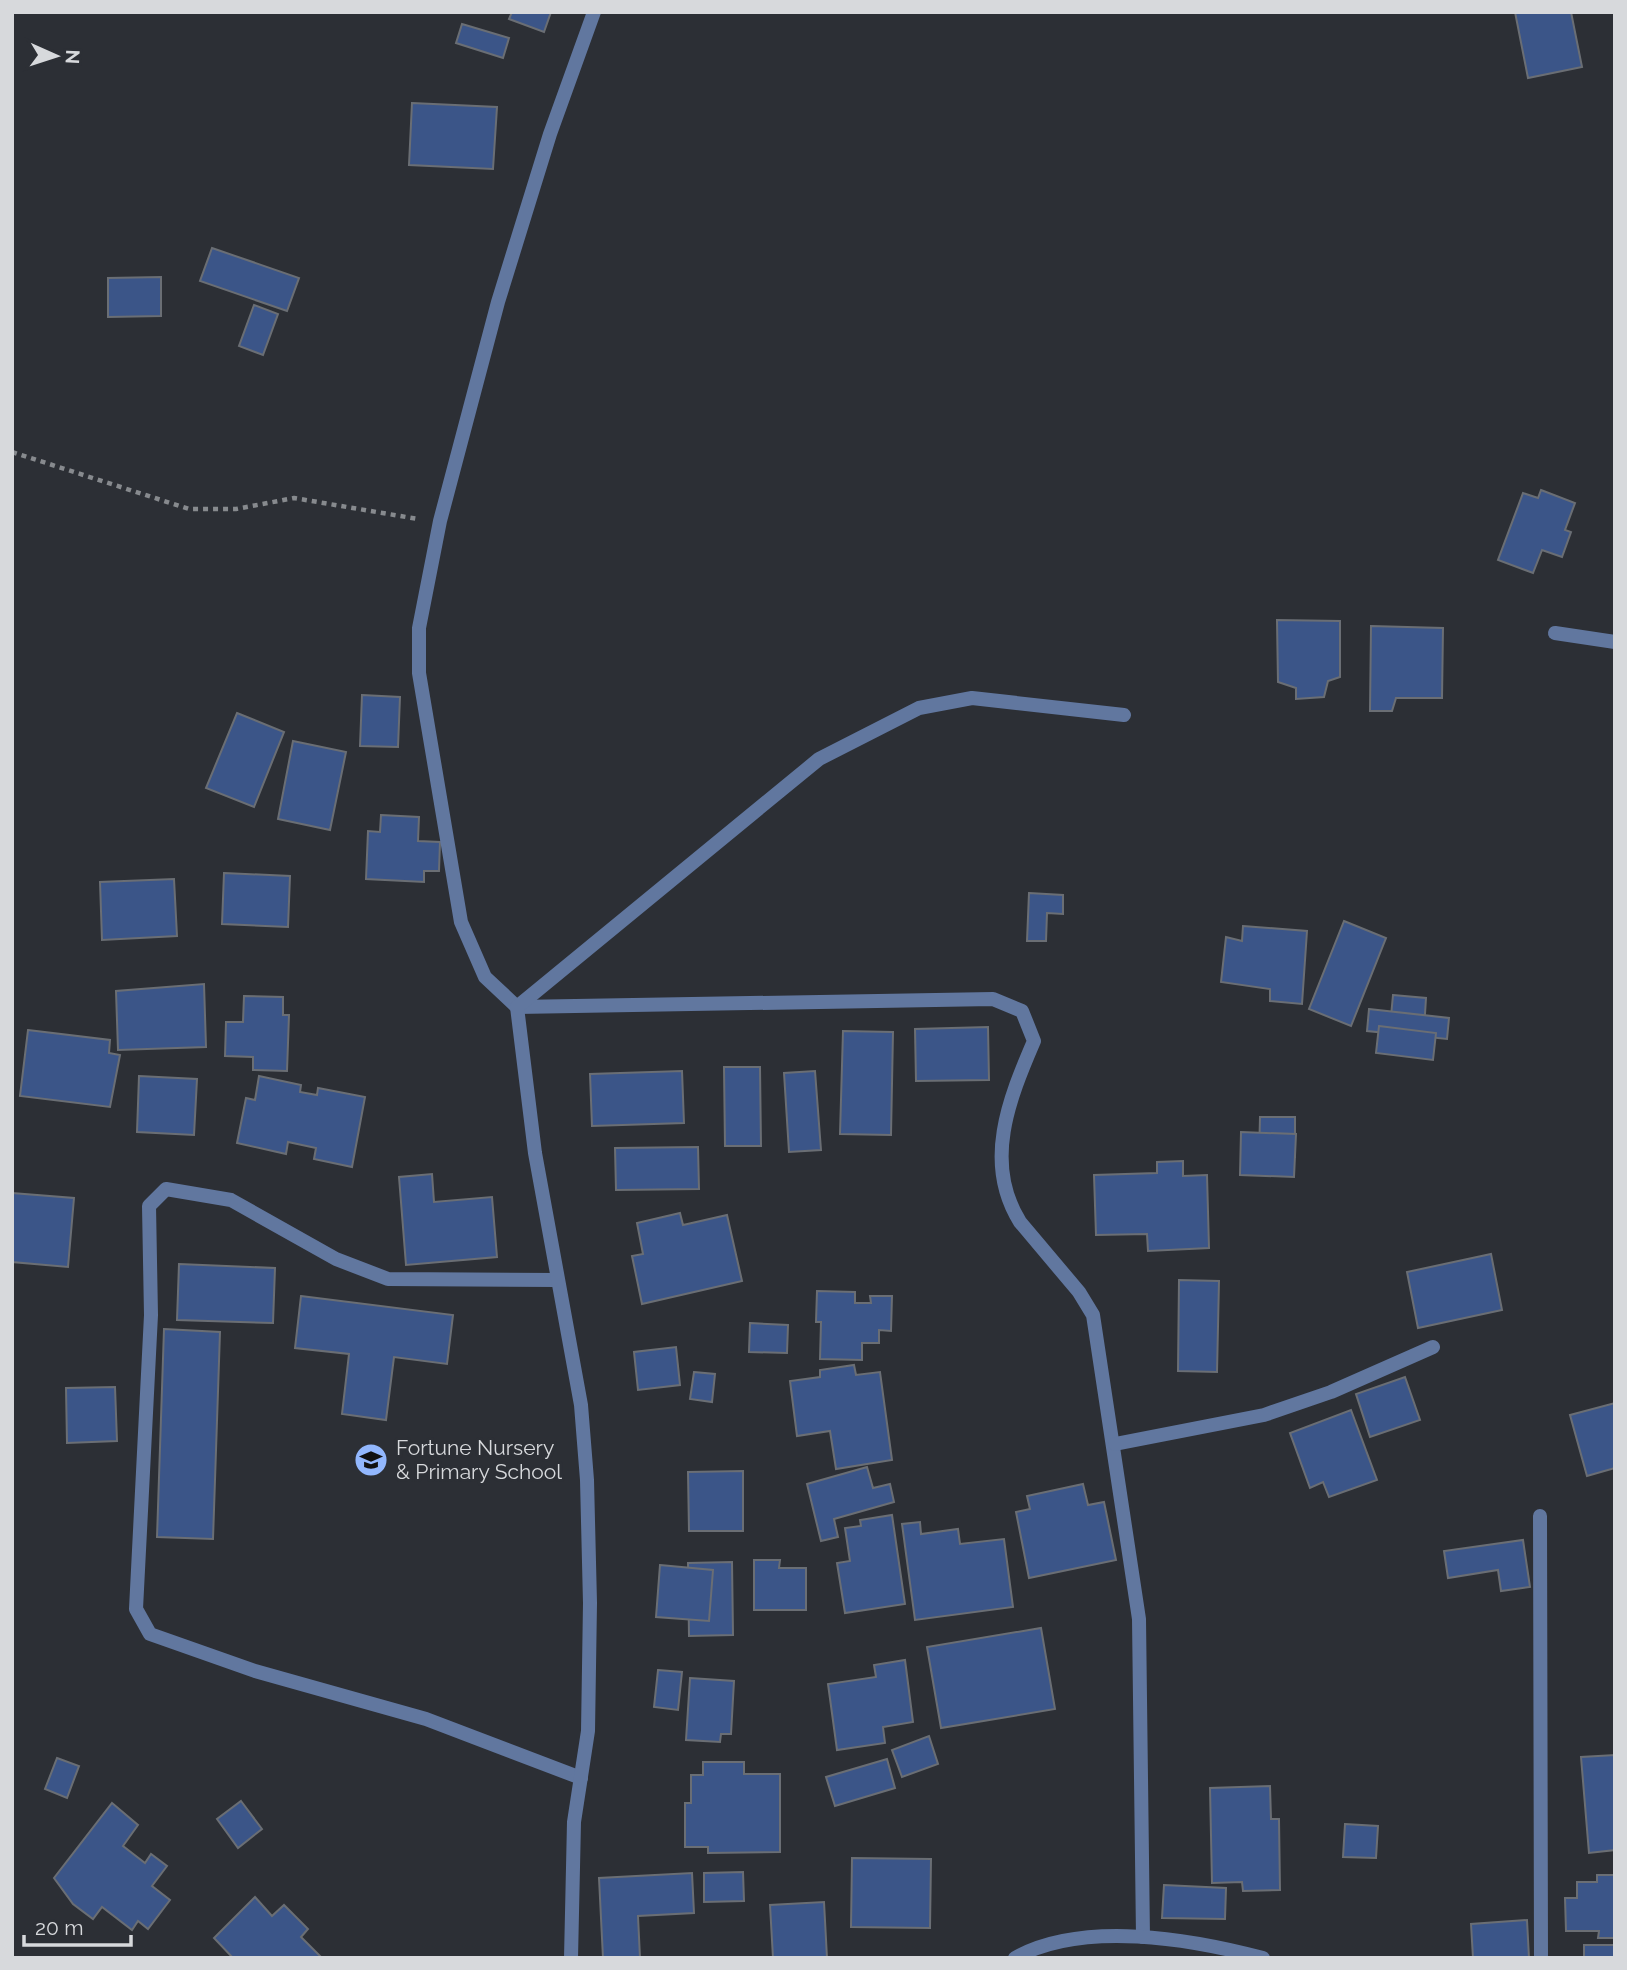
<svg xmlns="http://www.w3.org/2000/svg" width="1627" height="1970" viewBox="0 0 1627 1970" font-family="Raleway,sans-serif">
  <rect width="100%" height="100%" fill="#2c2f35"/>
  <g fill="#3b5588" stroke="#6a6e74" stroke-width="2">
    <path d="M512,12H551L544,32L509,19Z"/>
    <path d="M1515,12H1571L1582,67L1528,78Z"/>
    <path d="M462,24L509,38L503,58L456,43Z"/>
    <path d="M412,103L497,107L493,169L409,165Z"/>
    <path d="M212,248L299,278L287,311L200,281Z"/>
    <path d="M161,277V316L108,317V278Z"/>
    <path d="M254,305L278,314L263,355L239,346Z"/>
    <path d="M1541,490L1575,503L1565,530L1571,532L1562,557L1542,550L1533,573L1498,560L1523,493L1538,498Z"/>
    <path d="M1277,620L1340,621V677L1328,681L1324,697L1296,699V688L1278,682Z"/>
    <path d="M1371,626L1443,628L1442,698H1396L1392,711H1370Z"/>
    <path d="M362,695L400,697L398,747L360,746Z"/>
    <path d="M237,713L284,732L254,807L206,788Z"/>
    <path d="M293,741L346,752L330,830L278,819Z"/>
    <path d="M381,815L419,817L418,841L440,842L439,871H424V882L366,879L368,831L380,832Z"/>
    <path d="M224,873L290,876L288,927L222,924Z"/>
    <path d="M174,879L177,936L102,940L100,882Z"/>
    <path d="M1029,893L1063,895V914L1047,913L1046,941H1027Z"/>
    <path d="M1344,921L1386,938L1351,1026L1309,1009Z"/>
    <path d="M1243,926L1307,931L1302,1004L1270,1001V989L1221,982L1226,937L1242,941Z"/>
    <path d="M204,984L206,1047L118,1050L116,991Z"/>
    <path d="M1393,995L1426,998L1424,1030L1390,1027Z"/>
    <path d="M244,996L283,997V1015H289L287,1071L253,1070V1057L225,1056L226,1022H243Z"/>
    <path d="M1369,1009L1449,1018L1447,1039L1367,1031Z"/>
    <path d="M1379,1026L1436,1033L1433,1060L1376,1053Z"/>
    <path d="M988,1027L989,1080L916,1081L915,1029Z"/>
    <path d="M28,1030L110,1040L109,1053L120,1055L110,1107L20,1096Z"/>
    <path d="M843,1031L893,1032L891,1135L840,1134Z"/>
    <path d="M724,1067H760L761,1146H725Z"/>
    <path d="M682,1071L684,1123L592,1126L590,1074Z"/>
    <path d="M815,1071L821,1150L789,1152L784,1073Z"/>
    <path d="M139,1076L197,1079L194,1135L137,1132Z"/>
    <path d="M259,1076L301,1085L300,1092L317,1095L318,1088L365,1097L352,1167L314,1159L316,1148L288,1142L286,1154L237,1143L246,1098L255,1100Z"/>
    <path d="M1260,1117H1295V1157H1259Z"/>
    <path d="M1241,1132L1296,1134L1294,1177L1240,1175Z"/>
    <path d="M698,1147L699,1189L616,1190L615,1148Z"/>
    <path d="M1183,1161V1176L1207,1175L1209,1248L1148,1251L1147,1234L1096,1235L1094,1175L1157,1173V1162Z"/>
    <path d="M432,1174L434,1202L492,1197L497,1257L406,1265L399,1177Z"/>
    <path d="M12,1193L74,1198L68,1267L12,1262Z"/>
    <path d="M680,1213L683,1225L727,1215L742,1281L642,1304L632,1256L643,1254L637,1223Z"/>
    <path d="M1491,1254L1502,1310L1418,1328L1407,1272Z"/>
    <path d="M179,1264L275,1268L273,1323L177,1320Z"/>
    <path d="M1179,1280L1219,1281L1217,1372L1178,1371Z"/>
    <path d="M817,1291L855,1292V1303H871L870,1296H892L891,1331L879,1330V1343H862V1360L820,1359L821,1322H816Z"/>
    <path d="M301,1296L453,1315L447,1364L394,1357L386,1420L342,1414L349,1354L295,1348Z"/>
    <path d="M750,1323L788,1325L787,1353L749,1352Z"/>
    <path d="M164,1329L220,1332L213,1539L157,1537Z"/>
    <path d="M676,1347L680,1385L638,1390L634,1352Z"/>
    <path d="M854,1365L856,1375L880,1372L892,1460L836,1469L830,1431L797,1436L790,1381L820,1377V1370Z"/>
    <path d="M694,1372L715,1374L712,1402L690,1399Z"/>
    <path d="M1405,1377L1420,1420L1370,1437L1356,1394Z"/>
    <path d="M115,1387L117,1441L67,1443L66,1388Z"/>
    <path d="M1615,1403V1468L1587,1476L1570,1415Z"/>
    <path d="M1351,1410L1377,1480L1329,1497L1323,1482L1310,1488L1290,1433Z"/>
    <path d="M368,1445L376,1446L375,1466H367Z"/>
    <path d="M867,1467L873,1488L890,1484L894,1502L834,1519L838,1537L821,1541L807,1484Z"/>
    <path d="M743,1471V1531H689L688,1472Z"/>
    <path d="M1083,1484L1088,1505L1104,1502L1116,1560L1029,1578L1016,1512L1030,1509L1027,1496Z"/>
    <path d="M892,1515L905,1604L845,1613L837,1563L850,1561L845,1528L861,1526L860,1520Z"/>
    <path d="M920,1522L921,1534L958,1529L960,1544L1004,1539L1013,1607L915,1620L902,1524Z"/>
    <path d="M1523,1540L1530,1587L1501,1591L1498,1570L1448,1578L1444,1551Z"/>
    <path d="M754,1560H780L779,1568H806V1610H754Z"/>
    <path d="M732,1562L733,1635L689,1636L688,1563Z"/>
    <path d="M660,1565L713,1570L709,1621L656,1617Z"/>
    <path d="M1041,1628L1055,1709L941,1728L927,1647Z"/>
    <path d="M905,1660L913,1722L883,1727L885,1743L837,1750L828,1684L876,1677L874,1665Z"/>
    <path d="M658,1670L682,1672L678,1710L654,1707Z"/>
    <path d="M690,1678L734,1681L731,1734H721L720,1742L686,1740Z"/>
    <path d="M929,1736L938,1764L902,1777L892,1750Z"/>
    <path d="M1615,1755V1850L1589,1853L1581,1757Z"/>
    <path d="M57,1758L79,1766L67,1798L45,1789Z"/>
    <path d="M887,1759L895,1788L835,1806L826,1777Z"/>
    <path d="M703,1762H744V1774H780V1852L708,1853V1847H685V1803H691V1775H703Z"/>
    <path d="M1270,1786L1271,1819H1279L1280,1890L1243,1891L1242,1882L1212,1883L1210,1788Z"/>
    <path d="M241,1801L262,1829L238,1848L217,1819Z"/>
    <path d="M112,1803L138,1825L123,1846L145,1863L151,1854L167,1866L152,1886L170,1900L148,1929L138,1921L132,1930L102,1907L93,1919L73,1904L54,1878Z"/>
    <path d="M1345,1824L1378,1826L1376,1858L1343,1857Z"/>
    <path d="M852,1858L931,1859L930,1928L851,1927Z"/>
    <path d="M743,1872L744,1901L704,1902V1873Z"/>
    <path d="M692,1873L694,1913L638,1916L640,1958H603L599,1878Z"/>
    <path d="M1597,1875H1615V1938H1598L1599,1931H1566L1565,1898H1577V1882H1597Z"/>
    <path d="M1164,1885L1226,1888L1225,1919L1162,1918Z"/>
    <path d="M255,1897L272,1916L284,1905L308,1929L301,1937L322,1958H233L214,1938Z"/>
    <path d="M824,1902L827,1958H773L770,1905Z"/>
    <path d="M1527,1920L1529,1958H1473L1471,1924Z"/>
    <rect x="1584" y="1945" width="31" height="13"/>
  </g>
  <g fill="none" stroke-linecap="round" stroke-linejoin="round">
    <path stroke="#878a8e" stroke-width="4.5" stroke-dasharray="5 5" stroke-linecap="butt" d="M12,452L189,509H236L294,498L418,519"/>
    <g stroke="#61779f" stroke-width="14">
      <path d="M594,12L550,134L498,302L440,521L419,628V673L461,922L485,977L517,1007L993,999L1022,1011L1034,1041C1009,1099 983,1163 1020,1222L1079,1292L1093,1315L1139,1619L1143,1937"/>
      <path d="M1555,633L1615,642"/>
      <path d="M557,1280L388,1279L336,1259L231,1200L166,1189L149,1206L151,1315L136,1609L150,1634L255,1671L426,1719L581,1778"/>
      <path d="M1115,1444L1264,1415L1331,1392L1433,1347"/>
      <path d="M1540,1516L1541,1958"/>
      <path d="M571,1958L574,1822L588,1731L590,1603L587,1480L581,1405L535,1153L517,1007L819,759L919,708L972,698L1124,715"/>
      <path d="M1015,1958C1083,1920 1191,1939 1263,1958"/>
    </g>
  </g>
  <defs>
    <symbol id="school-disc" viewBox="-11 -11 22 22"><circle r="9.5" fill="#92b7fd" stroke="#2c2f35"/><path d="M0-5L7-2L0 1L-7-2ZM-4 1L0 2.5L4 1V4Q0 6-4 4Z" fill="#111"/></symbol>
  </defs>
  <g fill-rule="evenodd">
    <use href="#school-disc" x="352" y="1441" width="38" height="38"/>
  </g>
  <g text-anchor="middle" stroke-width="6" stroke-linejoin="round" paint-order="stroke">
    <g font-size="21" fill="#d7d9dc" stroke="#2c2f35" text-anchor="start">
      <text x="396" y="1455">Fortune Nursery<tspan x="396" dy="24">&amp; Primary School</tspan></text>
    </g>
  </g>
  <rect width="1627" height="1970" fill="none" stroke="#d7d9dc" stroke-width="28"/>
  <g transform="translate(56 56) rotate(93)" stroke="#2c2f35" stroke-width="5" paint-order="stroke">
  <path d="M0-5L12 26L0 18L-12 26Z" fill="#d7d9dc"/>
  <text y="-10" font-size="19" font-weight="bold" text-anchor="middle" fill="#d7d9dc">N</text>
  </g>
  <path d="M24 1935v10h107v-10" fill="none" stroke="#d7d9dc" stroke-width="3.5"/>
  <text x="35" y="1935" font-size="21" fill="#d7d9dc" stroke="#2c2f35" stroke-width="5" paint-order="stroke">20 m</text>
</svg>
